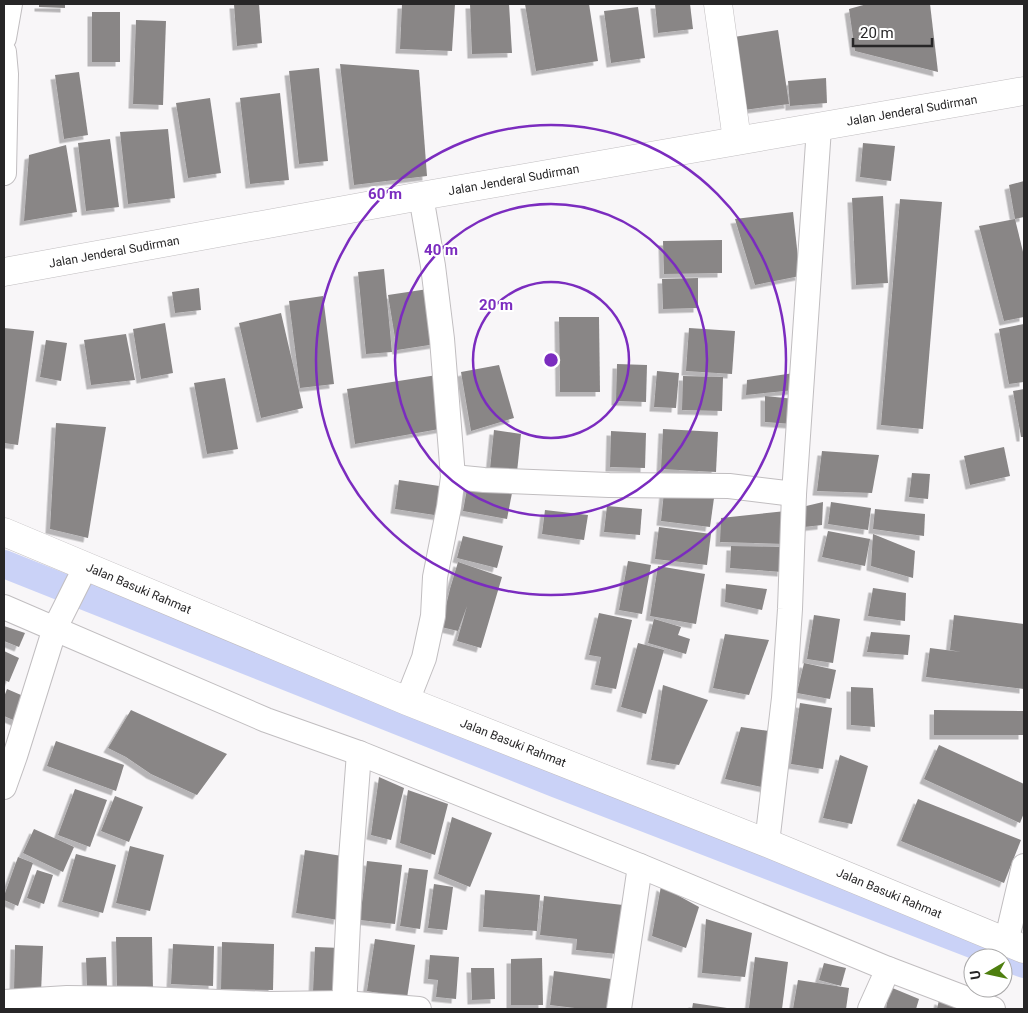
<svg xmlns="http://www.w3.org/2000/svg" width="1028" height="1013" viewBox="0 0 1028 1013" font-family="Roboto,sans-serif">
  <defs>
    <filter id="shadow"><feDropShadow dx="-4.5" dy="4.5" stdDeviation="0" flood-color="#0004"/></filter>
  </defs>
  <rect width="100%" height="100%" fill="#f8f6f8"/>
  <g fill="none" stroke-linecap="round" stroke-linejoin="round">
    <path stroke="#cad2f7" stroke-width="28" d="M4,564L557,784L1024,964"/>
  </g>
  <g fill="#898686" filter="url(#shadow)">
    <path d="M39,4H65V8L39,7Z"/>
    <path d="M234,4H259L262,43L237,46Z"/>
    <path d="M402,4H455L452,51L400,49Z"/>
    <path d="M470,4H509L512,53L472,54Z"/>
    <path d="M525,4H589L598,61L536,71Z"/>
    <path d="M655,4H690L693,29L658,33Z"/>
    <path d="M867,4H930L938,72L855,51L849,9Z"/>
    <path d="M638,7L645,58L611,63L604,11Z"/>
    <rect x="92" y="12" width="28" height="50"/>
    <path d="M136,20L166,21L163,105L133,104Z"/>
    <path d="M778,30L789,104L744,110L734,37Z"/>
    <path d="M340,64L419,70L427,176L354,185Z"/>
    <path d="M319,68L328,161L299,164L289,71Z"/>
    <path d="M79,72L88,135L64,139L55,75Z"/>
    <path d="M826,78L827,103L790,106L788,81Z"/>
    <path d="M280,93L289,180L250,184L240,98Z"/>
    <path d="M210,98L221,173L188,178L176,103Z"/>
    <path d="M168,129L175,198L128,204L120,132Z"/>
    <path d="M110,139L119,207L86,211L78,143Z"/>
    <path d="M863,143L895,146L891,181L860,177Z"/>
    <path d="M66,145L77,212L24,221L29,155Z"/>
    <path d="M1024,181V217L1015,219L1009,185Z"/>
    <path d="M883,196L888,283L856,285L852,198Z"/>
    <path d="M900,199L942,202L923,429L881,425Z"/>
    <path d="M793,212L800,276L755,285L735,219Z"/>
    <path d="M1015,219L1024,256V317L1004,321L979,226Z"/>
    <path d="M722,240V273L664,274L663,241Z"/>
    <path d="M384,269L392,352L366,354L358,272Z"/>
    <path d="M698,278V308L663,309L662,279Z"/>
    <path d="M199,288L201,310L175,313L172,292Z"/>
    <path d="M428,289L436,344L397,350L388,295Z"/>
    <path d="M323,296L334,384L300,388L289,301Z"/>
    <path d="M281,313L303,408L261,418L239,323Z"/>
    <path d="M559,317H599L600,392H560Z"/>
    <path d="M165,323L173,373L141,379L133,329Z"/>
    <path d="M1024,324V382L1009,384L999,329Z"/>
    <path d="M4,328L34,331L18,445L4,443Z"/>
    <path d="M689,328L735,331L732,374L686,371Z"/>
    <path d="M126,334L135,380L91,385L84,340Z"/>
    <path d="M46,340L67,343L61,381L40,377Z"/>
    <path d="M617,364L647,365L646,402L616,401Z"/>
    <path d="M499,365L514,418L471,431L461,372Z"/>
    <path d="M657,371L679,373L676,408L654,407Z"/>
    <path d="M794,373L795,390L746,395L747,380Z"/>
    <path d="M437,375L445,428L355,444L347,389Z"/>
    <path d="M683,376L723,377L722,411L682,410Z"/>
    <path d="M225,378L238,449L207,454L194,383Z"/>
    <path d="M1024,389V437H1021L1013,391Z"/>
    <path d="M765,396L795,399L792,424L765,422Z"/>
    <path d="M56,423L106,427L88,538L50,529Z"/>
    <path d="M663,429L718,432L716,472L661,469Z"/>
    <path d="M494,430L521,434L517,472L490,469Z"/>
    <path d="M611,431L646,433L645,468L610,467Z"/>
    <path d="M1004,447L1010,476L970,485L964,456Z"/>
    <path d="M822,451L879,455L872,493L817,491Z"/>
    <path d="M912,473L930,474L928,499L909,497Z"/>
    <path d="M399,480L446,487L441,516L395,509Z"/>
    <path d="M468,484L512,493L507,519L463,511Z"/>
    <path d="M664,492L714,498L710,527L661,521Z"/>
    <path d="M823,502L822,525L804,527L802,507Z"/>
    <path d="M831,502L871,508L868,530L828,524Z"/>
    <path d="M607,506L642,509L640,535L604,532Z"/>
    <path d="M875,509L925,514L924,536L873,529Z"/>
    <path d="M545,510L588,515L584,540L542,534Z"/>
    <path d="M786,511L785,544L720,542L721,518Z"/>
    <path d="M659,527L711,534L707,565L655,559Z"/>
    <path d="M828,531L870,539L865,566L822,557Z"/>
    <path d="M873,534L915,551L913,578L871,566Z"/>
    <path d="M463,536L503,546L497,568L457,558Z"/>
    <path d="M731,546L783,547L782,572L730,568Z"/>
    <path d="M628,561L651,565L642,614L619,610Z"/>
    <path d="M458,562L502,577L481,648L457,641L467,606L458,631L441,627L450,589Z"/>
    <path d="M658,566L705,574L696,624L650,616Z"/>
    <path d="M726,584L767,589L762,610L725,602Z"/>
    <path d="M873,588L906,593L905,621L868,616Z"/>
    <path d="M599,613L632,620L616,689L595,685L601,657L589,655Z"/>
    <path d="M814,615L840,619L833,663L807,659Z"/>
    <path d="M954,615L1024,624V689L926,677L930,648L961,652L950,650Z"/>
    <path d="M654,619L681,627L678,635L690,639L686,654L648,643Z"/>
    <path d="M4,626L25,633L19,647L4,641Z"/>
    <path d="M871,632L910,635L908,655L867,652Z"/>
    <path d="M725,634L769,640L749,695L713,688Z"/>
    <path d="M638,643L664,650L646,714L621,707Z"/>
    <path d="M4,651L19,658L9,682L4,680Z"/>
    <path d="M804,663L836,670L830,699L797,693Z"/>
    <path d="M663,685L708,700L679,765L651,760Z"/>
    <path d="M851,687L873,688L875,727L851,725Z"/>
    <path d="M7,689L28,698L18,722L4,716V697Z"/>
    <path d="M800,703L832,708L823,769L791,764Z"/>
    <path d="M131,710L227,754L197,795L151,774L126,757L108,748Z"/>
    <path d="M934,710L1023,711V735H934Z"/>
    <path d="M741,727L776,732L766,788L725,779Z"/>
    <path d="M56,741L124,765L116,791L47,766Z"/>
    <path d="M939,745L1024,784V813L1020,823L924,779Z"/>
    <path d="M840,755L868,766L852,824L823,818Z"/>
    <path d="M379,777L404,788L391,840L371,835Z"/>
    <path d="M75,789L107,800L90,847L58,835Z"/>
    <path d="M408,790L448,804L435,855L400,843Z"/>
    <path d="M115,796L143,807L129,842L101,831Z"/>
    <path d="M918,799L1021,840L1004,883L901,841Z"/>
    <path d="M452,817L492,833L470,887L438,874Z"/>
    <path d="M34,829L74,847L63,872L23,853Z"/>
    <path d="M130,846L164,855L150,911L116,903Z"/>
    <path d="M305,850L348,857L338,920L296,913Z"/>
    <path d="M76,854L116,865L103,913L62,902Z"/>
    <path d="M18,857L33,863L18,906L4,900V896Z"/>
    <path d="M367,861L402,865L395,924L360,920Z"/>
    <path d="M409,868L428,870L420,929L400,926Z"/>
    <path d="M37,870L53,875L44,904L27,898Z"/>
    <path d="M434,884L453,887L447,930L428,928Z"/>
    <path d="M661,886L699,907L686,948L652,936Z"/>
    <path d="M485,890L540,895L537,931L483,927Z"/>
    <path d="M544,896L623,905L617,954L576,950L577,939L540,935Z"/>
    <path d="M706,919L752,933L745,977L702,973Z"/>
    <path d="M116,937H152L153,991H117Z"/>
    <path d="M375,939L415,945L407,998L367,991Z"/>
    <path d="M222,942L274,944L273,990L221,989Z"/>
    <path d="M173,944L214,946L213,986L171,984Z"/>
    <path d="M15,945L43,946L41,993L14,992Z"/>
    <path d="M315,947L341,948L340,993L313,992Z"/>
    <path d="M430,955L459,957L456,999L436,997L438,980L428,979Z"/>
    <path d="M106,957L107,988L87,989L86,958Z"/>
    <path d="M755,957L788,962L782,1009L749,1008Z"/>
    <path d="M542,958L543,1005H511V959Z"/>
    <path d="M824,963L846,968L841,986L819,980Z"/>
    <path d="M471,968H494L495,999L472,1000Z"/>
    <path d="M554,971L611,979L607,1009H583L550,1005Z"/>
    <path d="M798,980L849,988L846,1009H793Z"/>
    <path d="M890,987L919,999L916,1009H886Z"/>
    <path d="M939,1000L966,1009H937Z"/>
    <path d="M693,1003L727,1008V1009H692Z"/>
  </g>
  <g fill="none" stroke-linecap="round" stroke-linejoin="round">
    <defs>
      <g id="minor">
        <path d="M4,38L10,4"/>
        <path d="M4,52L6,74L4,173"/>
        <path d="M421,196L433,266L442,339L453,477"/>
        <path d="M4,607L266,720L359,753L640,866L888,969L993,1009"/>
        <path d="M407,701L424,658L433,616L435,577L449,507L453,477L484,480L609,485L729,486L794,494"/>
        <path d="M4,787L15,756L55,628L86,566"/>
        <path d="M767,843L784,698L790,609L794,494L819,128"/>
        <path d="M1006,943L1024,866"/>
        <path d="M4,1002L67,998L145,999L270,1004L344,1003L419,1009"/>
        <path d="M344,1009L351,859L359,753"/>
        <path d="M619,1009L640,866"/>
        <path d="M870,1009L888,969"/>
      </g>
      <path id="tertiary" d="M718,4L737,140"/>
      <g id="secondary">
        <path id="s1" d="M4,532L407,701L767,843L1024,949"/>
      </g>
      <g id="trunk">
        <path id="s2" d="M4,272L421,196L1024,91"/>
      </g>
    </defs>
    <use href="#minor" stroke="#c1bec0" stroke-width="26"/>
    <use href="#tertiary" stroke="#c1bec0" stroke-width="29"/>
    <use href="#secondary" stroke="#c1bec0" stroke-width="29"/>
    <use href="#trunk" stroke="#c1bec0" stroke-width="29"/>
    <use href="#minor" stroke="#fff" stroke-width="24"/>
    <use href="#tertiary" stroke="#fff" stroke-width="28"/>
    <use href="#secondary" stroke="#fff" stroke-width="28"/>
    <use href="#trunk" stroke="#fff" stroke-width="28"/>
  </g>
  <g fill="none" stroke="#7b2cbf" stroke-width="2.5">
    <circle cx="551" cy="360" r="78"/>
    <circle cx="551" cy="360" r="156"/>
    <circle cx="551" cy="360" r="235"/>
  </g>
  <g text-anchor="middle" stroke-width="4" stroke-linejoin="round" paint-order="stroke">
    <g font-size="12" fill="#272627" stroke="#fff">
      <text dy="4" stroke="none"><textPath href="#s2" startOffset="922">Jalan Jenderal Sudirman</textPath></text>
      <text dy="4" stroke="none"><textPath href="#s2" startOffset="518">Jalan Jenderal Sudirman</textPath></text>
      <text dy="4" stroke="none"><textPath href="#s2" startOffset="112">Jalan Jenderal Sudirman</textPath></text>
      <text dy="4" stroke="none"><textPath href="#s1" startOffset="146">Jalan Basuki Rahmat</textPath></text>
      <text dy="4" stroke="none"><textPath href="#s1" startOffset="551">Jalan Basuki Rahmat</textPath></text>
      <text dy="4" stroke="none"><textPath href="#s1" startOffset="956">Jalan Basuki Rahmat</textPath></text>
    </g>
  </g>
  <circle cx="551" cy="360" r="8" fill="#7b2cbf" stroke="#fff" stroke-width="2.5"/>
  <g font-size="15" text-anchor="middle" font-weight="bold" fill="#7b2cbf" stroke="#fff" stroke-width="4" stroke-linejoin="round" paint-order="stroke">
    <text x="385" y="199">60 m</text>
    <text x="441" y="255">40 m</text>
    <text x="496" y="310">20 m</text>
  </g>
  <rect width="1028" height="1013" fill="none" stroke="#272627" stroke-width="10"/>
  <g transform="translate(988 973) rotate(261)"><circle r="24" fill="#ffffff" stroke="#a9a8a9"/>
  <path d="M0-4L9 19L0 12L-9 19Z" fill="#4e7f0f"/>
  <text y="-8" font-size="14" font-weight="bold" text-anchor="middle" fill="#272627">U</text>
  </g>
  <path d="M853 38v8h79v-8" fill="none" stroke="#272627" stroke-width="2.5"/>
  <text x="860" y="38" font-size="15" fill="#272627" stroke="#ffffff" stroke-width="4" paint-order="stroke">20 m</text>
</svg>
